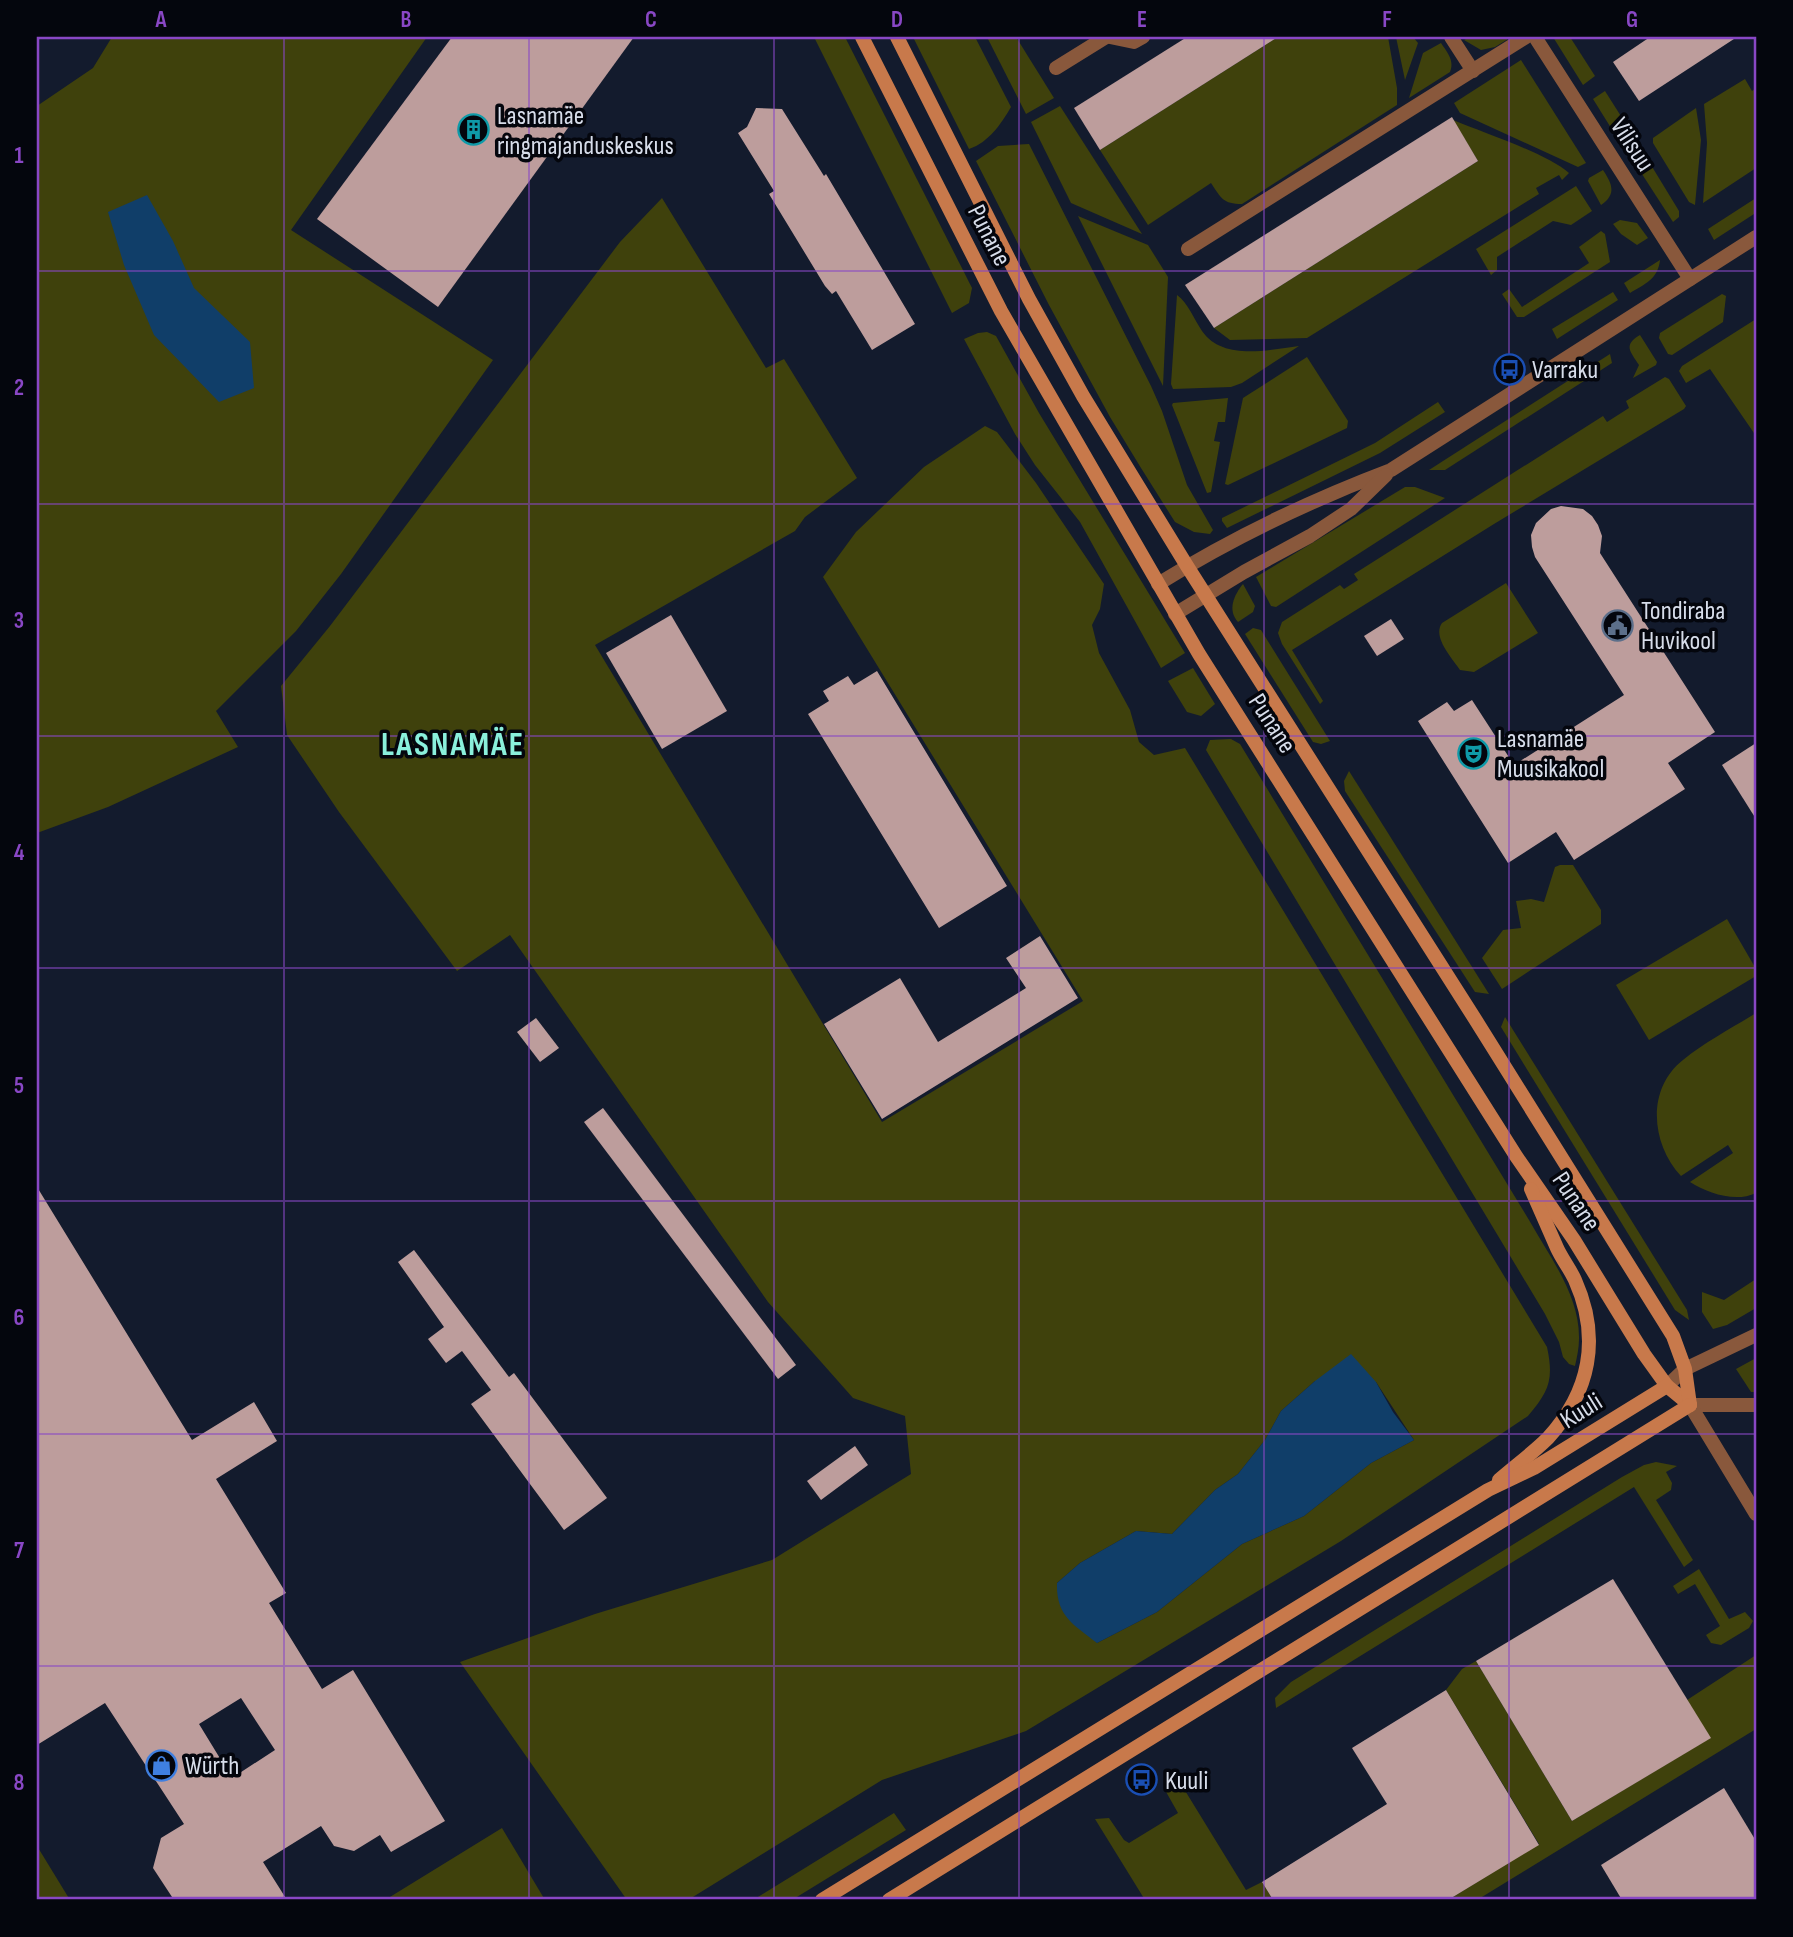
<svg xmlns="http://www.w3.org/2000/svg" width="1793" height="1937" viewBox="0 0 1793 1937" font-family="'Sofia Sans Condensed',sans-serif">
  <rect width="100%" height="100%" fill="#131b2d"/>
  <g fill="#3f410c" fill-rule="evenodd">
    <path d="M112,37H427L291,230L493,360L341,574L296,631L216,711L238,747L108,807L37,833V106L93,68Z"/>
    <path d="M814,37H845L972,288L969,303L952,313Z"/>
    <path d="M913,37H975L1011,107C1001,124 989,142 969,149Z"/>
    <path d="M987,37H1016L1054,98L1026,114Z"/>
    <path d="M1278,37H1388L1397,88V105L1242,204C1223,204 1221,198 1211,183L1148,225L1100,150Z"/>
    <path d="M1396,37H1413L1418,43L1405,80Z"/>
    <path d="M1470,37H1507L1508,39L1495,47L1481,50L1464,40Z"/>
    <path d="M1553,37H1570L1595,76L1583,85Z"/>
    <path d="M1441,43C1447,52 1455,61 1450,72L1409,98L1423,53Z"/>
    <path d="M1521,60L1586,163L1578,167L1460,113L1454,103Z"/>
    <path d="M1745,79L1752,91L1756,88V168L1703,203L1707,143L1704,104Z"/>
    <path d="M1605,91L1631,132L1628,140L1621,144L1593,99Z"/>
    <path d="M1060,106L1142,234L1071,203L1031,122Z"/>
    <path d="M1696,108L1701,140L1695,205L1689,202L1653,143V138Z"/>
    <path d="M1453,120C1484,133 1546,153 1569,173L1562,180L1559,175L1536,188L1539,194L1307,338L1230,340L1214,328L1478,161Z"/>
    <path d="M1029,144L1151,386L1162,411L1187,485L1213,530L1210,534L1194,532L1175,522L1141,468L1110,417L1049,305L976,161L998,146Z"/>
    <path d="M1640,147L1679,211V217L1673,222L1629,154Z"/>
    <path d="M1603,170C1612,184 1617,194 1601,205L1588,181L1589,178Z"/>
    <path d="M1576,186L1592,211L1571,225L1553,221L1497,257V270L1491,275L1476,249Z"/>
    <path d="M662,198L766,368L784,359L857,478L805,517L795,531L595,645L882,1122L1083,1001L823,577L856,532L924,467L985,426L997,432L1036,483L1104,584L1100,609L1092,625L1099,653L1130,710L1139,742L1154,755L1185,748L1547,1347C1554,1380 1549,1391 1528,1416L1341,1541L1026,1731L882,1780L688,1900H627L460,1662L595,1614L772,1560L911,1474L905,1416L853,1398L768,1302L510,935L457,971L339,812L287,735L281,686L330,626L620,242ZM1315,1381L1376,1382L1414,1440L1371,1463L1304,1516L1242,1544L1157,1612L1097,1643L1057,1583L1080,1563L1136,1531L1172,1534L1215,1490L1238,1474L1265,1440L1281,1411Z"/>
    <path d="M1756,198L1754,214L1714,240L1708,229Z"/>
    <path d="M1078,216L1148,245L1168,277L1163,386Z"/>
    <path d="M1620,220L1637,223L1648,238L1637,245L1621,234L1613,224Z"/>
    <path d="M1601,231L1605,234L1610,262L1524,317H1517L1502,294L1509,289L1522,307L1589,263L1579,247Z"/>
    <path d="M1660,260C1658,279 1645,284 1630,293L1624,283Z"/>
    <path d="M1613,292L1618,300L1557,339L1552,329Z"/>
    <path d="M1722,294L1726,296L1723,322L1672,355L1668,354L1659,338L1660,333Z"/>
    <path d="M1177,295C1188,303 1194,319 1202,331C1223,361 1267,350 1299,346L1242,383L1231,387L1173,389L1171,384Z"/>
    <path d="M1756,319V436L1710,369L1686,383L1679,371L1682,366Z"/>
    <path d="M987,332L996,336L1039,413L1185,653L1161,668L1080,522L1035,465L1015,434L964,339L978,333Z"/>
    <path d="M1640,335L1657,362L1656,365L1633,378L1639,365C1630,351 1623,345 1640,335Z"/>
    <path d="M1610,354L1612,363L1445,470H1429Z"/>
    <path d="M1307,357L1348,421L1347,428L1228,485L1225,484L1243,398Z"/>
    <path d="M1665,377L1669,379L1686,406L1684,409L1494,524L1292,650L1323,701L1320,704L1282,644L1278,633L1282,622L1340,585L1344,589L1358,580L1354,574L1603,416L1607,422L1629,408L1626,401Z"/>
    <path d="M1228,398L1225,422H1218L1214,441L1220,442L1211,492L1207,493L1172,405L1173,403Z"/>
    <path d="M1438,402L1445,412L1380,453L1227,528L1222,521V518L1375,443Z"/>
    <path d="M1405,487H1415L1445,498L1276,607L1271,606L1256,577Z"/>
    <path d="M1506,583L1538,633L1474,672L1460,670C1452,658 1432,637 1442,623Z"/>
    <path d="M1243,584L1255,606L1253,612L1238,622C1227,610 1234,595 1243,584Z"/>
    <path d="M1253,628L1261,630L1330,741L1321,744L1313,742L1245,634Z"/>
    <path d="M1193,668L1215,704L1201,716L1187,712L1168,681Z"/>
    <path d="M1231,739L1240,744L1529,1220C1549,1256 1580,1295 1579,1339C1579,1348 1577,1357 1575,1366L1569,1364L1563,1357L1559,1342L1545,1314L1206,750L1210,740Z"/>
    <path d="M1349,771L1489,994L1475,992L1345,791L1344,781Z"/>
    <path d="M1560,865H1573L1601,910V924L1502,989L1482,958L1503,930L1521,928L1516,901L1531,899L1544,902L1555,867Z"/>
    <path d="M1727,919L1756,969V976L1649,1040L1616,985Z"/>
    <path d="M1756,1013V1193C1735,1203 1708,1193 1690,1182L1733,1153L1728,1145L1681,1176C1651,1144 1646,1089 1683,1060C1705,1042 1732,1028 1756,1013Z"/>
    <path d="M1505,1017L1687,1310L1689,1320L1675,1310L1501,1027Z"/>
    <path d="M1756,1279V1308L1727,1325L1713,1329L1702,1312V1292L1724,1300Z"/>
    <path d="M1756,1358V1392H1751L1736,1369Z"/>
    <path d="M1656,1462L1677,1466L1666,1472L1672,1483L1671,1490L1656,1500L1693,1560L1684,1567L1634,1487L1276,1708L1275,1698L1291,1682L1622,1477L1644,1465Z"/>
    <path d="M1699,1569L1729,1619L1745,1612L1753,1621L1749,1628L1721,1645L1711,1643L1706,1635L1720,1626L1695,1584L1678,1594L1673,1586Z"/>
    <path d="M1756,1655V1729L1477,1900H1448L1539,1844L1446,1690L1462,1669L1476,1661L1572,1821L1710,1738L1687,1700Z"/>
    <path d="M1173,1771L1246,1890L1262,1882L1273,1900H1145L1095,1819L1109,1818L1124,1840L1129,1843L1178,1813L1165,1790Z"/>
    <path d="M894,1813L906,1830L792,1900H753Z"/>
    <path d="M502,1828L545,1900H385Z"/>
    <path d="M37,1846L70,1900H37Z"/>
  </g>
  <g fill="#103e69">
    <path d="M147,195L173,241L194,288L250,342L254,388L219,402L154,335L124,265L108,212Z"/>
    <path d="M1351,1354L1376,1382L1393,1412L1414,1440L1371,1463L1304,1516L1242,1544L1157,1612L1097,1643C1073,1624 1056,1616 1057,1583L1080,1563L1136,1531L1172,1534L1215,1490L1238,1474L1265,1440L1281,1411L1315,1381Z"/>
  </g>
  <g fill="#bd9d9c" fill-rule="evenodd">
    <path d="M452,37H634L438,307L317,219Z"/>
    <path d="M1187,37H1278L1100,150L1074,108Z"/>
    <path d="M1650,37H1737L1639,101L1613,62Z"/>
    <path d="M756,108L782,109L824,176L826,174L915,324L872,350L836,291L832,294L825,286L769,194L774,191L738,133L747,127Z"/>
    <path d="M1452,117L1478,161L1214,328L1185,285Z"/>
    <path d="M1561,506L1583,509L1592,516L1598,525L1602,536L1600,553L1715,732L1668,763L1685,789L1574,860L1556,832L1508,863L1418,721L1447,702L1454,711L1472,700L1514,765L1624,695L1535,557L1532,547L1531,535L1536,523L1551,509Z"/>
    <path d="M671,615L727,711L662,749L606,653Z"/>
    <path d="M1391,619L1404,639L1377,656L1364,636Z"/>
    <path d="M877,671L1007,886L939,928L808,714L829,701L823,691L848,676L854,685Z"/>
    <path d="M1756,743V819L1722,765Z"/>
    <path d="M1040,936L1078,998L882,1119L824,1024L900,978L938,1042L1026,988L1006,958Z"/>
    <path d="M536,1018L559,1048L540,1062L517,1032Z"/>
    <path d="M603,1108L796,1365L778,1379L584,1122Z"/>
    <path d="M37,1187L192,1440L254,1402L277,1441L216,1479L286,1593L269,1603L322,1689L353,1670L445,1821L391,1852L380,1835L354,1851L334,1846L321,1826L263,1862L287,1900H174L153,1868L161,1838L184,1824L105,1703L37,1745ZM241,1698L275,1750L232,1778L199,1724Z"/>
    <path d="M414,1250L509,1377L514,1373L607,1498L564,1530L471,1404L491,1390L462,1351L446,1363L428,1339L444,1327L398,1262Z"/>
    <path d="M855,1446L868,1465L821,1500L807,1481Z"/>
    <path d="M1613,1579L1711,1738L1572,1821L1476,1661Z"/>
    <path d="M1446,1690L1539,1845L1448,1900H1273L1262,1882L1387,1804L1352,1748Z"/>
    <path d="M1724,1788L1756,1841V1900H1622L1601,1865Z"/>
  </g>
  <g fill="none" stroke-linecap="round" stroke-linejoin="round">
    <g stroke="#89583c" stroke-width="14">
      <path d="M1110,37L1134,42L1143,37"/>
      <path d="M1451,37L1473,71"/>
      <path d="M1535,37L1690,279"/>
      <path d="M1056,68L1106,37"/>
      <path d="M1188,249L1526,37"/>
      <path d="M1667,1386L1685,1369L1756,1335"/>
      <path d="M1690,1405H1756"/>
    </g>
    <g stroke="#89583c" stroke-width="14">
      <path d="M1158,584C1232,538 1309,501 1391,470L1756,237"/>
      <path d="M1175,614L1244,572L1310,536L1351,509L1386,475"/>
      <path d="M1690,1405L1756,1514"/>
    </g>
    <g stroke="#c8794b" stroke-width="14">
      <path d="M862,37L1001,311L1199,654L1516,1156L1574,1240L1644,1354L1667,1386L1690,1405"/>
      <path d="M897,37L1029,299L1083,396L1187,566L1475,1019L1673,1336L1685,1369L1690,1405"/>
      <path d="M1499,1480C1515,1466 1533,1453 1548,1438C1590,1392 1601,1338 1575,1280C1570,1269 1562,1259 1557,1248C1548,1228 1540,1209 1531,1189"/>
      <path d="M822,1900L1488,1490L1534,1468L1667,1386"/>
      <path d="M889,1900L1690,1405"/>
    </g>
  </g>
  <path fill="none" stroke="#8947c5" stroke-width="2" stroke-opacity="0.55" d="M284,37V1900M529,37V1900M774,37V1900M1019,37V1900M1264,37V1900M1509,37V1900M37,271H1756M37,504H1756M37,736H1756M37,968H1756M37,1201H1756M37,1434H1756M37,1666H1756"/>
  <defs>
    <symbol id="building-ring" viewBox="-11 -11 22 22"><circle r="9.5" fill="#04060d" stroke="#0f9aa8" stroke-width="1.5"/><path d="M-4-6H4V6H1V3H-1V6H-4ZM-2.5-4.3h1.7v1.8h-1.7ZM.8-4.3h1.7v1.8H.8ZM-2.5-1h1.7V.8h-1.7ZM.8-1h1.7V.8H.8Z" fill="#0f9aa8"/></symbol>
    <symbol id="bus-ring" viewBox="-11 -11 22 22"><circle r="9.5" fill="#04060d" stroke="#1a4fb4" stroke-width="1.5"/><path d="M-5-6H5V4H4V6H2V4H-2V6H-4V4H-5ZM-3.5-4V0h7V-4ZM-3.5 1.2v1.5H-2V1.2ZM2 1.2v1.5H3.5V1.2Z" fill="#1a4fb4"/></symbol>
    <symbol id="civic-ring" viewBox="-11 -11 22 22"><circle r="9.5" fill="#04060d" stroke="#5c6f8a" stroke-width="1.5"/><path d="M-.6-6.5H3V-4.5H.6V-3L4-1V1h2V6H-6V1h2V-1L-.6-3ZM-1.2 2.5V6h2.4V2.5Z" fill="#5c6f8a"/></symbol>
    <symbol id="theatre-ring" viewBox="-11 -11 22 22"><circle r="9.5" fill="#04060d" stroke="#0f9aa8" stroke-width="1.5"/><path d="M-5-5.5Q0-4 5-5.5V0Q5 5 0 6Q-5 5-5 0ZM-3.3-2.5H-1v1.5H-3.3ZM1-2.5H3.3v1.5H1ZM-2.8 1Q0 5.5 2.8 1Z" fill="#0f9aa8"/></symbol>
    <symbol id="shop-ring" viewBox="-11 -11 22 22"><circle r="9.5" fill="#04060d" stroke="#3f7fe0" stroke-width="1.5"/><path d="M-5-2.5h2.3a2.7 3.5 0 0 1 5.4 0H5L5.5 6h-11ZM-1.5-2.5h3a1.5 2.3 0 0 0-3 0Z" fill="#3f7fe0"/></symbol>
  </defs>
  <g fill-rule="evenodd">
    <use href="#building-ring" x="456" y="112" width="35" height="35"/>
    <use href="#bus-ring" x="1492" y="352" width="35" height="35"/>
    <use href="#civic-ring" x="1600" y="608" width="35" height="35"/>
    <use href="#theatre-ring" x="1456" y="736" width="35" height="35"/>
    <use href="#shop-ring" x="144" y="1748" width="35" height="35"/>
    <use href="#bus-ring" x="1124" y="1762" width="35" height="35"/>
  </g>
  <g text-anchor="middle" stroke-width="7" stroke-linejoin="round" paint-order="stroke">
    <g font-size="26" fill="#d7ddea" stroke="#04060d" text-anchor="start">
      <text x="497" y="124">Lasnamäe<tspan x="497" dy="30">ringmajanduskeskus</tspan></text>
      <text x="1532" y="378">Varraku</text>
      <text x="1641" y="619">Tondiraba<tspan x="1641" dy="30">Huvikool</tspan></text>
      <text x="1497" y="747">Lasnamäe<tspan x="1497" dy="30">Muusikakool</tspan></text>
      <text x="185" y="1774">Würth</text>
      <text x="1165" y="1789">Kuuli</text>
    </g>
    <g font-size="26" fill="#d7ddea" stroke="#04060d">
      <text transform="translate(1633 144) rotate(57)" y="9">Vilisuu</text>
      <text transform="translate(990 235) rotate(63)" y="9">Punane</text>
      <text transform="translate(1273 723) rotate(57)" y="9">Punane</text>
      <text transform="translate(1577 1201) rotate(56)" y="9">Punane</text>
      <text transform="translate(1581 1410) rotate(-32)" y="9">Kuuli</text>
    </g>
    <g font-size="33" font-weight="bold" letter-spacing="2" fill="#8af0dc" stroke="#04060d">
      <text x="453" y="755">LASNAMÄE</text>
    </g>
  </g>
  <rect width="1793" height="1937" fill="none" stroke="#04060d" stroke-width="77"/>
  <rect x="38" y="38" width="1717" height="1860" fill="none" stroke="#8947c5" stroke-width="2.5"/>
  <g font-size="23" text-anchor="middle" font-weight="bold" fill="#8947c5">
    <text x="161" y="27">A</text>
    <text x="406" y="27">B</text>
    <text x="651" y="27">C</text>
    <text x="897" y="27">D</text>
    <text x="1142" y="27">E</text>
    <text x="1387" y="27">F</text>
    <text x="1632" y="27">G</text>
    <text x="19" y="163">1</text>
    <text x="19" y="395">2</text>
    <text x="19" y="628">3</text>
    <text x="19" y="860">4</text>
    <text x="19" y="1093">5</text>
    <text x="19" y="1325">6</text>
    <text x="19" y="1558">7</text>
    <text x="19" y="1790">8</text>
  </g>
</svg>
